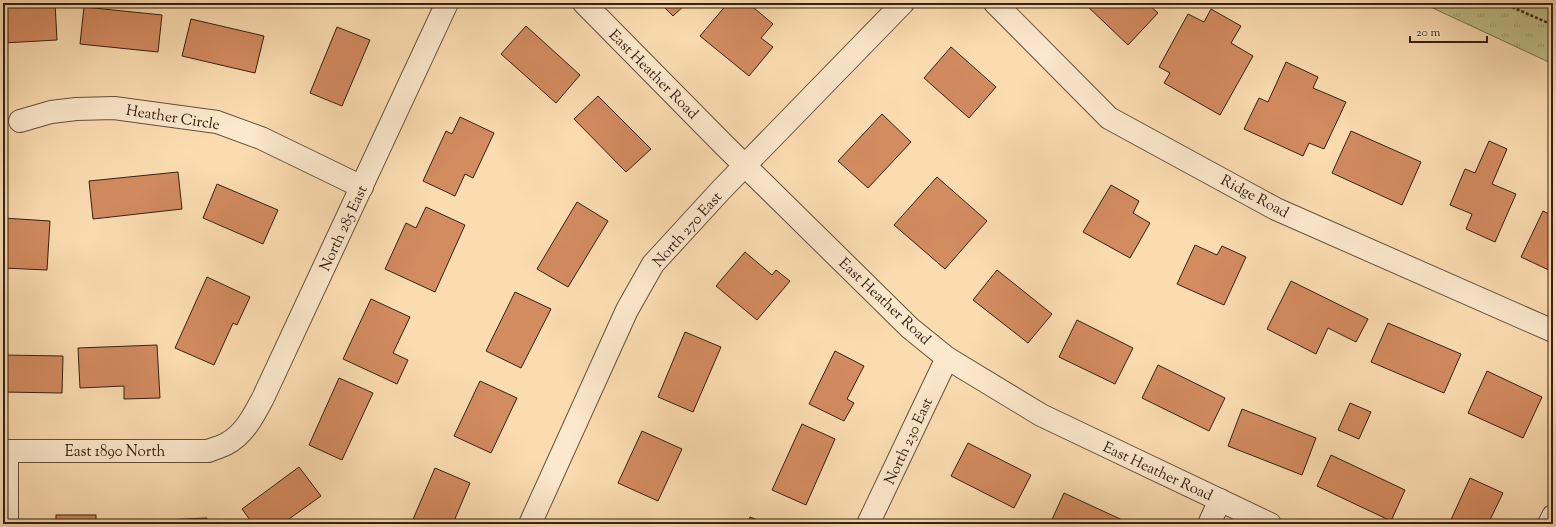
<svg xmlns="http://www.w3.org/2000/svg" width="1556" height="527" viewBox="0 0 1556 527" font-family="'Sorts Mill Goudy',serif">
  <defs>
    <pattern id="grass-tufts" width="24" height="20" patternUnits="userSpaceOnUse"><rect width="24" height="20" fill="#c0c08a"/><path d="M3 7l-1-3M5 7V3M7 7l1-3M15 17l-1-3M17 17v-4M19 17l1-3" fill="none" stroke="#9d9c6f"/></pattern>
  </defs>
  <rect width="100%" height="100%" fill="#fbdcb1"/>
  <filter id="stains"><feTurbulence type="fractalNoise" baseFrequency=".005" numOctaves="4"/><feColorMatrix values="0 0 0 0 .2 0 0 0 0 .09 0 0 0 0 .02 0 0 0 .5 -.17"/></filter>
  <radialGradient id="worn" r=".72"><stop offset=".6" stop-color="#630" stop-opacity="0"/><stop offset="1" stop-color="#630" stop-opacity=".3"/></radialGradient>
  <path fill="url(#grass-tufts)" stroke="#7a704e" d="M1422,3H1553V64Z"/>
  <g fill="#d38b60" stroke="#342112">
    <path d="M55,3L57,40L3,43V4Z"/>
    <path d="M660,3H687L673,16Z"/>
    <path d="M728,3H748L773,24L761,38L773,47L749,76L700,36Z"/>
    <path d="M1084,3H1147L1158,13L1128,45Z"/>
    <path d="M84,7L162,15L158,52L80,44Z"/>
    <path d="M1211,9L1241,26L1231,43L1253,56L1220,115L1164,83L1170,73L1159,67L1188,14L1204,22Z"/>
    <path d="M191,19L264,36L255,73L182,56Z"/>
    <path d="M526,26L580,75L556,103L501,54Z"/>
    <path d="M337,27L370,40L342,106L310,93Z"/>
    <path d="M951,47L996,87L969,118L924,78Z"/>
    <path d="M1286,62L1318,77L1313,88L1346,102L1324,149L1309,143L1303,156L1244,129L1259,98L1268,102Z"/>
    <path d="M598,96L651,149L626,172L574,119Z"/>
    <path d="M882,114L911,142L868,188L838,161Z"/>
    <path d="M460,117L494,133L473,178L465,174L455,196L423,181L446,131L452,134Z"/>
    <path d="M1351,131L1421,162L1402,205L1332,173Z"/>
    <path d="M1489,141L1507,149L1492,184L1516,194L1495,242L1466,229L1472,214L1450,205L1465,169L1475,173Z"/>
    <path d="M178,172L182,209L93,219L89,181Z"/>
    <path d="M937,177L987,221L945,269L894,225Z"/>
    <path d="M217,184L278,210L263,244L203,218Z"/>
    <path d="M1111,185L1139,201L1133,213L1150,223L1130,258L1083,232Z"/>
    <path d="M577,202L608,221L568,287L537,269Z"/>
    <path d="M426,207L465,225L435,292L385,269L406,223L416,228Z"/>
    <path d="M1543,211L1553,216V272L1521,257Z"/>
    <path d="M3,218L50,221L47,270L3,268Z"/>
    <path d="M1195,245L1217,255L1222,246L1246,257L1224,305L1177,284Z"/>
    <path d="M745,252L772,275L776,270L790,281L757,320L716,286Z"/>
    <path d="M997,270L1052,314L1028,343L973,300Z"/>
    <path d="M207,277L250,297L237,325L233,323L214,365L175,348Z"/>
    <path d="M1291,281L1368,319L1356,342L1328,328L1316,354L1267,329Z"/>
    <path d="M515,292L551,309L521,368L486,351Z"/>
    <path d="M371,299L410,317L393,353L408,360L397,384L343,359Z"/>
    <path d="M1077,320L1133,348L1115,384L1059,357Z"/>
    <path d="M1388,323L1461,354L1444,393L1371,362Z"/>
    <path d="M685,332L721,347L693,412L658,397Z"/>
    <path d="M157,345L160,398L124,399V386L80,388L78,348Z"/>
    <path d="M835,351L864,366L847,399L854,403L844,421L809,404Z"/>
    <path d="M3,355L63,356L62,393L3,392Z"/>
    <path d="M1158,365L1225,398L1209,431L1142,398Z"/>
    <path d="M1487,371L1542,397L1523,438L1468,413Z"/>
    <path d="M339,378L373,393L342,460L309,445Z"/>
    <path d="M480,381L517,398L491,453L454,436Z"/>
    <path d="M1350,403L1371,412L1359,439L1338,430Z"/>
    <path d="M1242,409L1316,438L1302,475L1228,446Z"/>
    <path d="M802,424L835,439L806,505L772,490Z"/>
    <path d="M642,431L682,449L658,501L618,483Z"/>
    <path d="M968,443L1031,475L1014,508L951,476Z"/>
    <path d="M1331,455L1405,490L1391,521L1317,486Z"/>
    <path d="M299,467L321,496L282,524H253L242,509Z"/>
    <path d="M435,468L470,483L454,521L459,523L458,524H411Z"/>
    <path d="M1470,478L1503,493L1488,524H1449Z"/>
    <path d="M1064,493L1131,524H1050Z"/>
    <rect x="56" y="515" width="40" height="9"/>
    <path d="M750,517L768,524H747Z"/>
    <path d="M207,518V524H142V521Z"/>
  </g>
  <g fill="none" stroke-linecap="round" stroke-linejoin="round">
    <defs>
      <g id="minor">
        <path d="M584,3L724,145L910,328L947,358L1041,415L1270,524"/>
        <path d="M995,3L1109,118L1276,209L1553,331"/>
        <path d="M20,121L51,112L76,109L114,108L217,122L261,138L362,187"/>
        <path d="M3,451H208C213,449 220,447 226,444C244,435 254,415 263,398L447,3"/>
        <path d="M7,451V524"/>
        <path d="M530,524L627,310L653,264L721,190L903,3"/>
        <path d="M868,524L947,358"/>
        <path d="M1209,524L1220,500"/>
        <path d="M1549,524L1553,516"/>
      </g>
    </defs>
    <use href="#minor" stroke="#66503a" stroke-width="24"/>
    <path stroke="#342112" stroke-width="2.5" stroke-dasharray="3 2" stroke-linecap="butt" d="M1503,3L1553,25"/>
    <use href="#minor" stroke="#fce8cc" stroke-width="22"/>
  </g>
  <g text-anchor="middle" stroke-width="3" stroke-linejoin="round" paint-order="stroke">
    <g font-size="15" fill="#342112" stroke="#fce8cc">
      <text transform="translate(654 74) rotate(45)" y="5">East Heather Road</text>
      <text transform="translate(173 117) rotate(9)" y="5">Heather Circle</text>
      <text transform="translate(1255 196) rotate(28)" y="5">Ridge Road</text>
      <text transform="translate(343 228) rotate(-65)" y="5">North 285 East</text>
      <text transform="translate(687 229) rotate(-48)" y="5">North 270 East</text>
      <text transform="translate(885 301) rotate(43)" y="5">East Heather Road</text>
      <text transform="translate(908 441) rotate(-65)" y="5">North 230 East</text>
      <text x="115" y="456">East 1890 North</text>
      <text transform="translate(1158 471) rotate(25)" y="5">East Heather Road</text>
    </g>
  </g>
  <rect width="1556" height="527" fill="none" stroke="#fbdcb1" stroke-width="16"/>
  <rect x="4" y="4" width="1548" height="519" fill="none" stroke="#342112" stroke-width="2"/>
  <rect x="8" y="8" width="1540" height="511" fill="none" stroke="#342112"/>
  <path d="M1410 36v6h77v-6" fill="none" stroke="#342112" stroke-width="2"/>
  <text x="1416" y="36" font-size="12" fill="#342112" stroke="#fce8cc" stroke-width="3" paint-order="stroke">20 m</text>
  <rect width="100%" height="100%" filter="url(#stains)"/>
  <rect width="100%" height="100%" fill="url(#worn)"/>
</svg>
